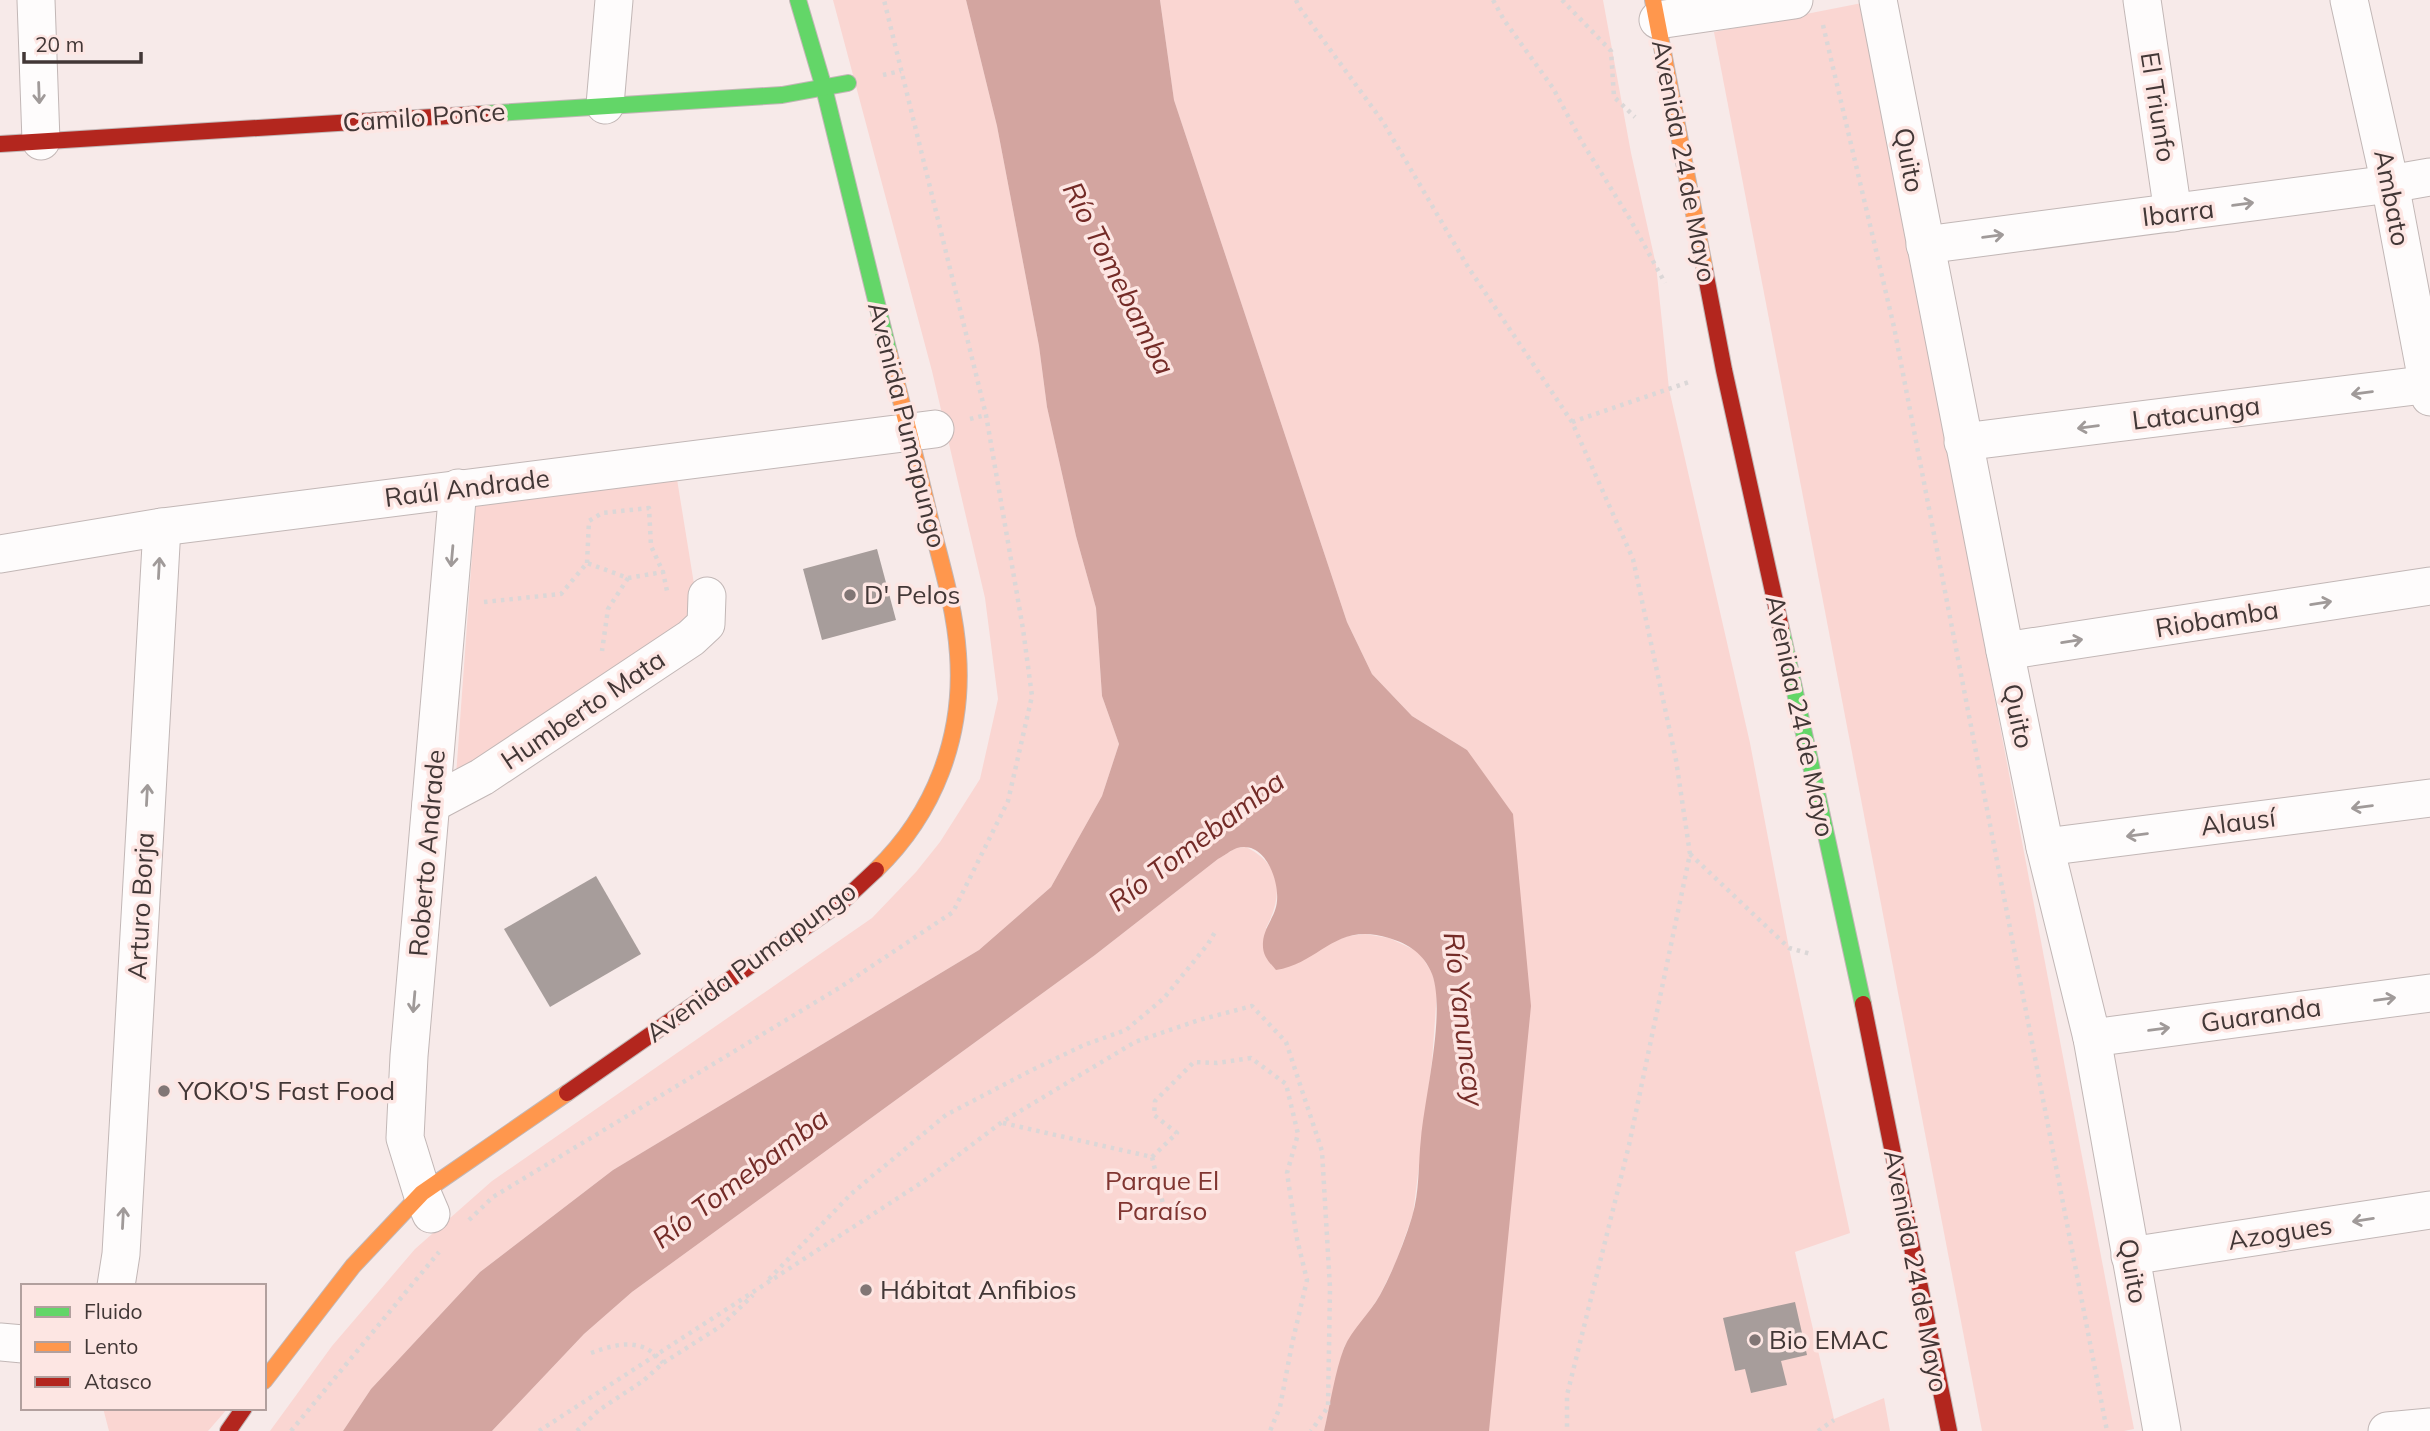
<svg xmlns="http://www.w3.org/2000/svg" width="2430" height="1431" viewBox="0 0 2430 1431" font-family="Mulish,sans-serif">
  <rect width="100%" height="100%" fill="#f7eae9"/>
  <g fill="#fad6d2">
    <path d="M833,0H966L997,126L1039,346L1047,407L1076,536L1096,608L1102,696L1119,744L1102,796L1051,887L979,950L613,1170L480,1272L371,1389L343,1431H270L332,1346L415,1249L492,1181L872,918L916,872L940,842L980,779L998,699L985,598L932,371Z"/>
    <path d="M1160,0H1603L1631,153L1656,265L1669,389L1750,743L1789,948L1850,1233L1795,1252L1834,1419L1884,1398L1890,1431H1489L1467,750L1412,716L1372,674L1347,622L1174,100Z"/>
    <path d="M1862,3L2134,1429L2124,1431H1982L1714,32Z"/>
    <path d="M676,473L700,621L456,776L476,501Z"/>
    <path d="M1246,847C1283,865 1283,896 1266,928L1310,956L1327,944L1348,936L1365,934L1389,938L1419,952L1432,973L1437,992L1432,1061L1413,1214L1396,1262L1379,1297L1344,1347L1324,1431H492L584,1334L632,1292L1095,955L1218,859L1236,848Z"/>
    <path d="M103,1408H228L208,1431H109Z"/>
  </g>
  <path fill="#d3a5a0" d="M966,0H1160L1174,100L1347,622L1372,674L1412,716L1467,750L1513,814L1531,1006L1489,1431H1324C1330,1406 1335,1371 1344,1348C1352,1329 1370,1313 1380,1295C1393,1271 1404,1243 1412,1217C1420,1191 1418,1164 1421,1138C1425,1095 1446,1012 1432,974C1424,954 1409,944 1389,938C1335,921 1321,963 1276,970C1268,961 1262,955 1263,942C1264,927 1276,916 1277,901C1279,880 1265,840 1237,848C1231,850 1224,856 1218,859L1095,955L632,1292L584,1334L492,1431H343L371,1389L480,1272L613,1170L979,950L1051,887L1102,796L1119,744L1102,696L1096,608L1076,536L1047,407L1039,346L997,126Z"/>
  <g fill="#a79d9b">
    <path d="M877,549L896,620L822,640L803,569Z"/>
    <path d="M596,876L641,954L550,1007L504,929Z"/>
    <path d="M1795,1302L1807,1355L1781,1361L1787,1385L1751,1393L1745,1369L1735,1371L1723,1318Z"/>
  </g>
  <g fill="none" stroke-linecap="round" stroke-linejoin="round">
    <defs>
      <g id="street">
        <path d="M36,0L41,141"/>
        <path d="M1878,0L2005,651L2045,847L2092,1038L2162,1431"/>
        <path d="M2142,0L2173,213"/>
        <path d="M2349,0L2390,184L2430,397"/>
        <path d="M1658,20L1794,0"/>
        <path d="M605,105L614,0"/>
        <path d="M1925,245L2390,184L2430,177"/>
        <path d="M1963,442L2430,384"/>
        <path d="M0,554L162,527L935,429"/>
        <path d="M2005,651L2430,586"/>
        <path d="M431,804L482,777L691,638L706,624L707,596"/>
        <path d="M2045,847L2430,798"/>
        <path d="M2092,1038L2430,993"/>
        <path d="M431,1214L422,1193L405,1138L409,1056L458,488"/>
        <path d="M2130,1256L2430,1210"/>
        <path d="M116,1286L121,1254L162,527"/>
        <path d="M0,1342L23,1344"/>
        <path d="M2387,1431L2430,1427"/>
      </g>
      <g id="fast">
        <path d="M798,0L824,88L889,353"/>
        <path d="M481,114L782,95L848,83"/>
        <path d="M1781,628L1863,1004"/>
      </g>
      <g id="slow">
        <path d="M1653,0L1705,271"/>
        <path d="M876,870C935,813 964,736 958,654C955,608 941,563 930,519C917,463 903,408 889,353"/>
        <path d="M264,1381L353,1266L422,1193L567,1093"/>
      </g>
      <g id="jam">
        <path d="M0,144L481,114"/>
        <path d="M1705,271L1724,370L1781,628"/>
        <path d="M1863,1004L1949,1431"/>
        <path d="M567,1093L844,900L876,870"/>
        <path d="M228,1431L244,1408"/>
      </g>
    </defs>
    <use href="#street" stroke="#c2b7b6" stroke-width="39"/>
    <use href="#fast" stroke="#c2b7b6" stroke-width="18"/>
    <use href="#slow" stroke="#c2b7b6" stroke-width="18"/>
    <use href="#jam" stroke="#c2b7b6" stroke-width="18"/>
    <g stroke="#dbd7d7" stroke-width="4.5" stroke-dasharray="3.5 5" stroke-linecap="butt">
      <path d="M1296,0L1299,7L1383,122L1468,267L1572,422L1633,559L1676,760L1690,854L1629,1145L1567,1395V1431"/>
      <path d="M1493,0L1504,20L1553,88L1582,142L1630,219L1665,283"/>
      <path d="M1562,0L1611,51L1614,97L1635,117"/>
      <path d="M1823,25L1894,327L2107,1431"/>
      <path d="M883,75L901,71"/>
      <path d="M970,419L986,415"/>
      <path d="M1572,422L1689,382"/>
      <path d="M587,563L589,521L602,513L649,508L651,546L663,572"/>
      <path d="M628,578L663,572L667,591"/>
      <path d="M484,602L561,594L587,563L628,578L608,609L602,651"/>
      <path d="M1690,854L1789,948L1811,954"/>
      <path d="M1003,1123L1152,1157L1167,1221"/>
      <path d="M1152,1157L1177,1133L1154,1115L1155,1101L1194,1062L1217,1063L1251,1058L1286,1084L1298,1134L1287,1173L1297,1239L1307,1280L1292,1344L1280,1407L1270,1431"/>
      <path d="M469,1220L493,1197L839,988L953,912L1008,801L1032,696L1023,629L986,415L884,0"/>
      <path d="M769,1279L851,1194L946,1115L1030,1071L1084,1045L1126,1030L1164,998L1208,944L1215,932"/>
      <path d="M591,1353C618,1343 643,1337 663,1363"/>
      <path d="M291,1431L439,1252"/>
      <path d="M539,1431L924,1181L1002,1122L1135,1042L1199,1020L1252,1006L1286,1042L1322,1151L1330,1288L1328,1407L1311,1431"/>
      <path d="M577,1431L599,1410L643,1381L663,1363L721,1326L753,1295"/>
      <path d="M1818,1431L1834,1420"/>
    </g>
    <use href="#street" stroke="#fefcfc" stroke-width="37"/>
    <use href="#fast" stroke="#63d668" stroke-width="16"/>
    <use href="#slow" stroke="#ff974d" stroke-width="16"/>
    <use href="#jam" stroke="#b3261e" stroke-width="16"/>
  </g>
  <defs><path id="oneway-shaft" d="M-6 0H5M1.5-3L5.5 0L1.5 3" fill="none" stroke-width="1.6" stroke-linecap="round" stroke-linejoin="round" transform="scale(1.75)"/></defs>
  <g stroke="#a09a99">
    <use href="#oneway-shaft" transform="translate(39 93) rotate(88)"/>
    <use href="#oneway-shaft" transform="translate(2243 204) rotate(-8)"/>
    <use href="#oneway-shaft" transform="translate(1993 236) rotate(-7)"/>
    <use href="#oneway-shaft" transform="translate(2362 393) rotate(173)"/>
    <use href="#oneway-shaft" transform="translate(2088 427) rotate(173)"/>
    <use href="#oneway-shaft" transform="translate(452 556) rotate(95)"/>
    <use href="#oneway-shaft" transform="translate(159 568) rotate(-87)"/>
    <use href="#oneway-shaft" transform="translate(2321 603) rotate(-9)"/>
    <use href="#oneway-shaft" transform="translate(2072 641) rotate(-9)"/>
    <use href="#oneway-shaft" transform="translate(147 795) rotate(-87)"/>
    <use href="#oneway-shaft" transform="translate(2362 807) rotate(173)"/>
    <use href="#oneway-shaft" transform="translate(2137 835) rotate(173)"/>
    <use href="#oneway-shaft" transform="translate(2385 999) rotate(-8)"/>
    <use href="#oneway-shaft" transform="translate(414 1002) rotate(95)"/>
    <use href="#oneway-shaft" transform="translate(2159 1029) rotate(-8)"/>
    <use href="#oneway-shaft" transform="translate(123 1218) rotate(-87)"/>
    <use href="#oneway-shaft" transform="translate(2363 1220) rotate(171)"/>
  </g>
  <g fill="#817675" stroke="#fde6e3" stroke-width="2.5">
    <circle cx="850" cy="595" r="7"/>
    <circle cx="164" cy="1091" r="7"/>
    <circle cx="866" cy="1290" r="7"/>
    <circle cx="1755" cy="1340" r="7"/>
  </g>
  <g text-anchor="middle" stroke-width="7" stroke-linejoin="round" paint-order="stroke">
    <g font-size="26" fill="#423736" stroke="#fde6e3">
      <text transform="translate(2158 107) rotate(81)" y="9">El Triunfo</text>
      <text transform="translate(424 117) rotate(-4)" y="9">Camilo Ponce</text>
      <text transform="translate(1909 160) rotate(79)" y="9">Quito</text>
      <text transform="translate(1684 161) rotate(79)" y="9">Avenida 24 de Mayo</text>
      <text transform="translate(2392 198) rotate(79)" y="9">Ambato</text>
      <text transform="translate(2178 213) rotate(-7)" y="9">Ibarra</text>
      <text transform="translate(2196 413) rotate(-7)" y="9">Latacunga</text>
      <text transform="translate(907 425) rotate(76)" y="9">Avenida Pumapungo</text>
      <text transform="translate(467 488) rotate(-7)" y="9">Raúl Andrade</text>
      <text transform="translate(2217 619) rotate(-9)" y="9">Riobamba</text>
      <text transform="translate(583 710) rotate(-34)" y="9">Humberto Mata</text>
      <text transform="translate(1800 716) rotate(78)" y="9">Avenida 24 de Mayo</text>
      <text transform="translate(2018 716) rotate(78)" y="9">Quito</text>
      <text transform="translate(2238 822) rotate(-7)" y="9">Alausí</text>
      <text transform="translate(427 853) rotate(-85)" y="9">Roberto Andrade</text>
      <text transform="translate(141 906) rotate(-87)" y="9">Arturo Borja</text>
      <text transform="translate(751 962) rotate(-36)" y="9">Avenida Pumapungo</text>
      <text transform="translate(2261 1015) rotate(-8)" y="9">Guaranda</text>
      <text transform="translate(2280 1233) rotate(-9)" y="9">Azogues</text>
      <text transform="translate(1916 1271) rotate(79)" y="9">Avenida 24 de Mayo</text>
      <text transform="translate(2133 1271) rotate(80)" y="9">Quito</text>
    </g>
    <g font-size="26" fill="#423736" stroke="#fde6e3" text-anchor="start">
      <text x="864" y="604">D' Pelos</text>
      <text x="178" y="1100">YOKO'S Fast Food</text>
      <text x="880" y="1299">Hábitat Anfibios</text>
      <text x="1769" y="1349">Bio EMAC</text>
    </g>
    <g font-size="26" fill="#803531" stroke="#fde6e3">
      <text x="1162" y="1190">Parque El<tspan x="1162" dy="30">Paraíso</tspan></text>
    </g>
    <g font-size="28" font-style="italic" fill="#742b27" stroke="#fde6e3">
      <text transform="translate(1119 278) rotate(63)" y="10">Río Tomebamba</text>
      <text transform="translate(1196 841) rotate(-37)" y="10">Río Tomebamba</text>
      <text transform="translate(1464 1019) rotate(83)" y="10">Río Yanuncay</text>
      <text transform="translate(740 1178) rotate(-37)" y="10">Río Tomebamba</text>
    </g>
  </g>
  <rect x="21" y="1284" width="245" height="126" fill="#fde6e3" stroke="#b2a09e" stroke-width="2"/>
  <rect x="35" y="1307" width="35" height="10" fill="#63d668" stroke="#b2a09e" stroke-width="2"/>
  <text x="84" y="1319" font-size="21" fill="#423736">Fluido</text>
  <rect x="35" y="1342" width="35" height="10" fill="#ff974d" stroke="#b2a09e" stroke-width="2"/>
  <text x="84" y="1354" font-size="21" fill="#423736">Lento</text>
  <rect x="35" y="1377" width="35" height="10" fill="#b3261e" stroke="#b2a09e" stroke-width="2"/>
  <text x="84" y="1389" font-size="21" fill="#423736">Atasco</text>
  <path d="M24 52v10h117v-10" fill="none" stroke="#423736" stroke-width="3.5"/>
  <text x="35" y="52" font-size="21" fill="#423736" stroke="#fde6e3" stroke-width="5" paint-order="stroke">20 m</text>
</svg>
